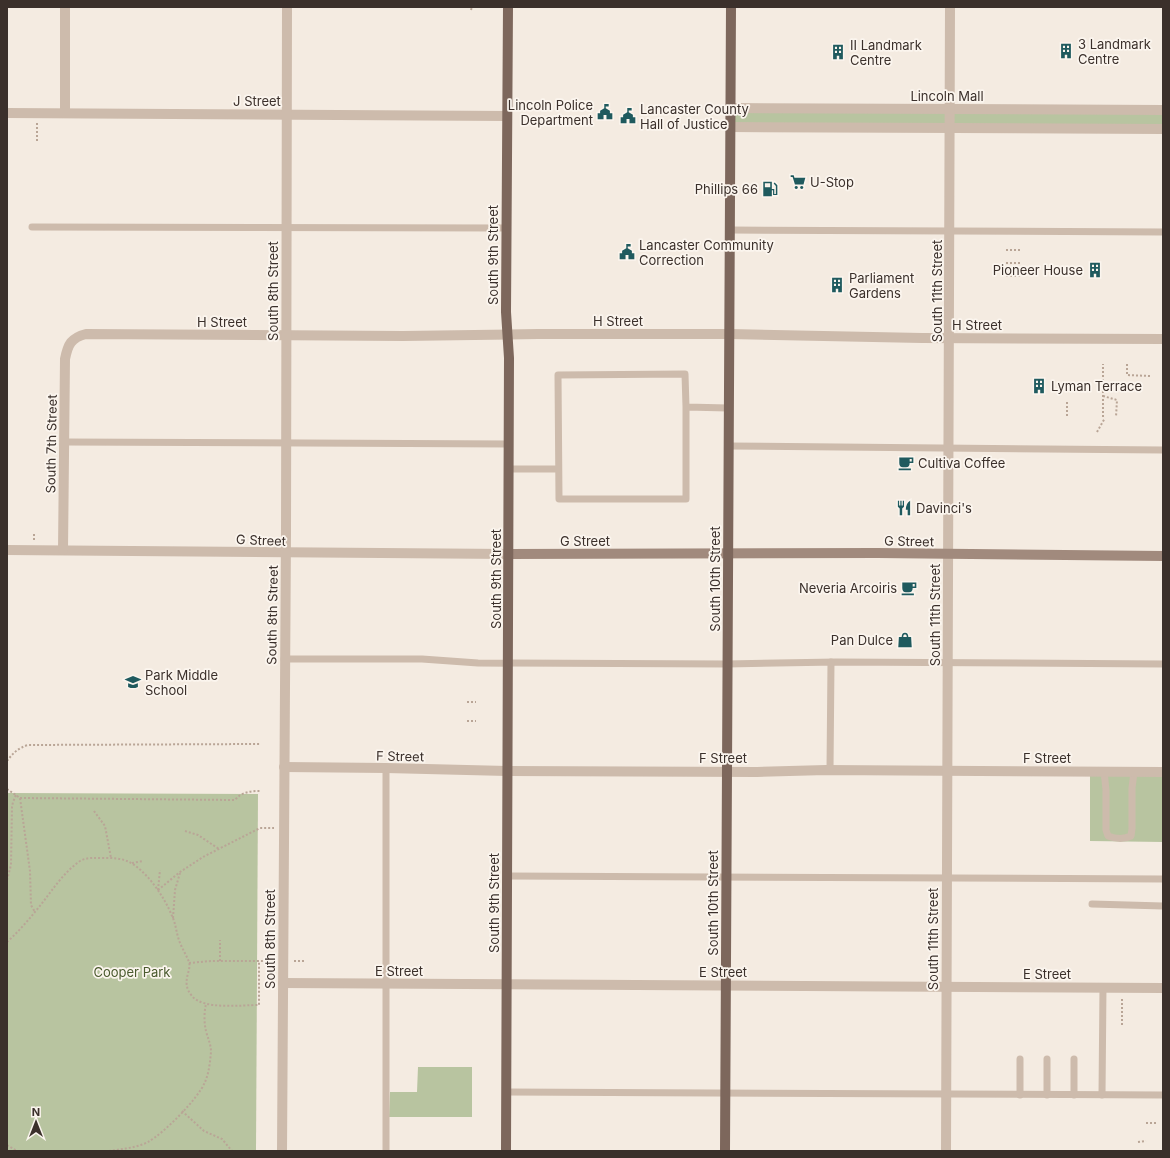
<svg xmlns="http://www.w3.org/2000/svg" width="1170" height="1158" viewBox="0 0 1170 1158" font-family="Inter,sans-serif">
  <rect width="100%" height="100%" fill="#f4ebe1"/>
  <g fill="#b8c4a0">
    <path d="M730,108L1163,110V129L730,127Z"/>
    <path d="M1090,771L1163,772V842L1090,841Z"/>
    <path d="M7,793L258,794L256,1151H7Z"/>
    <path d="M418,1067H472V1117H389L390,1092H417Z"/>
  </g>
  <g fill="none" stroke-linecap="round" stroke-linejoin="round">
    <g stroke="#b9a596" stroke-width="2" stroke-dasharray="2 2" stroke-linecap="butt">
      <path d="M471,10L472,7H481"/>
      <path d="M37,141V123"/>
      <path d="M1006,250H1022"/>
      <path d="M1006,263H1022"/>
      <path d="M1006,276H1022"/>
      <path d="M1127,364V375L1150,376"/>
      <path d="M1103,396L1117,400L1116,417"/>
      <path d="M1067,402V416"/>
      <path d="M1103,417V364"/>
      <path d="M1097,432L1105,418"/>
      <path d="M34,540V534"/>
      <path d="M467,702H476"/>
      <path d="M467,721H476"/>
      <path d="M7,761C13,753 18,748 28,745L260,744"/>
      <path d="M7,789L20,798L30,871L31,905L35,912"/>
      <path d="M20,798L235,800C241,792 251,791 260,791"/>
      <path d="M94,811L105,826L111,858"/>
      <path d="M185,831L198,835L219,849"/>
      <path d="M132,863L143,861"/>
      <path d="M7,880L11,865L12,807L13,802L16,795"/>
      <path d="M158,890L180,872L203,857L260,828H274"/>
      <path d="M158,890L160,870"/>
      <path d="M173,918L175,890L180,873"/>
      <path d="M7,942C17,933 26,923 34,913C49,896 61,874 80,861C87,857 95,858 104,858C112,858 120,858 127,861C146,869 165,898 172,916C176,924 176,932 179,940C181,947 186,954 189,962C192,971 180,982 192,996C203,1010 242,1005 259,1005V961"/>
      <path d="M220,961V940"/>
      <path d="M294,961H304"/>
      <path d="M189,963L211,961H272"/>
      <path d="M1122,999V1025"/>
      <path d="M182,1111L204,1131L222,1139L232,1151"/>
      <path d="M1146,1123H1157"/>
      <path d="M1138,1142L1146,1141"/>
      <path d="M7,1145L17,1151"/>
      <path d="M109,1151C122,1149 136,1148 148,1142C164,1133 198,1099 205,1082C209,1073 210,1062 211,1052C211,1044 208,1039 206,1031C204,1023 204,1012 206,1004"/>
    </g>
    <g stroke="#cdbbac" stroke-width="7">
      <path d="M32,227L507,228"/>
      <path d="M730,230L1163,232"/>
      <path d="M686,407L685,374L558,375L559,499H686V407L728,408"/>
      <path d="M64,442L509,444"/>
      <path d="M728,446L1163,450"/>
      <path d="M509,469H558"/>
      <path d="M284,659H422L478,663L727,664L836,662L1163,664"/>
      <path d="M386,768V1151"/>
      <path d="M830,770L831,662"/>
      <path d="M1104,771L1106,790V830L1108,836C1116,839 1123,840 1131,836L1132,829V788L1134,772"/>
      <path d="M507,876L1163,879"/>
      <path d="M1092,904L1163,906"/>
      <path d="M1020,1059V1095"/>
      <path d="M1047,1059V1095"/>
      <path d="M506,1092L1163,1095"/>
      <path d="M1074,1095V1059"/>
      <path d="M1102,1095L1103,987"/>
    </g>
    <g stroke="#cdbbac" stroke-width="10">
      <path d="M730,108L1163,110"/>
      <path d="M7,113L507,116"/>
      <path d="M65,113V7"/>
      <path d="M730,127L1163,129"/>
      <path d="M7,550C174,551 341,554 509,554"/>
      <path d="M63,550L65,359C68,344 71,338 86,334L403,336L538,334H730L922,338L1163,339"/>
      <path d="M284,767L386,768L507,771L757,772L826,770L1163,772"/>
      <path d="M283,983L1163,988"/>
      <path d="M282,1151L286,533L287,7"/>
      <path d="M946,1151L950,7"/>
    </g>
    <path stroke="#a18a7d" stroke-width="10" d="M509,554L877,553L1163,556"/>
    <g stroke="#7d675c" stroke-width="10">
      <path d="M506,1151L509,358L506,312L508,7"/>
      <path d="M725,1151L731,7"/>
    </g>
  </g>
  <defs>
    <symbol id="building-bare" viewBox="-9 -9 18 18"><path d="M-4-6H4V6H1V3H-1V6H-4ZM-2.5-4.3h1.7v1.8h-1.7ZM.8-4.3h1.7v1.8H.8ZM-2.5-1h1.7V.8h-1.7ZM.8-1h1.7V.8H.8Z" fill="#1f5a5e" stroke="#fbf5ee" stroke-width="2.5" paint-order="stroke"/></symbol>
    <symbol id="civic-bare" viewBox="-9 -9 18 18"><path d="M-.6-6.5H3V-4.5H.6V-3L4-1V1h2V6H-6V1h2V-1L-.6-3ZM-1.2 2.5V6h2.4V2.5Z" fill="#1f5a5e" stroke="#fbf5ee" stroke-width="2.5" paint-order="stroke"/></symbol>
    <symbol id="supermarket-bare" viewBox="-9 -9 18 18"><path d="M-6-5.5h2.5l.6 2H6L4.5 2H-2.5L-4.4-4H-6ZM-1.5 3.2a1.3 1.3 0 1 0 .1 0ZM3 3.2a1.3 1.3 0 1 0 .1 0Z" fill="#1f5a5e" stroke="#fbf5ee" stroke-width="2.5" paint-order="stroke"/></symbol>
    <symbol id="fuel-bare" viewBox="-9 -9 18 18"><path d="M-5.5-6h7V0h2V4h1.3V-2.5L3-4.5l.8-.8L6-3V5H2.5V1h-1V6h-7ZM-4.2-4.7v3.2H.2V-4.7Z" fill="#1f5a5e" stroke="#fbf5ee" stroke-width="2.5" paint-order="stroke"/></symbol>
    <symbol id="cafe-bare" viewBox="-9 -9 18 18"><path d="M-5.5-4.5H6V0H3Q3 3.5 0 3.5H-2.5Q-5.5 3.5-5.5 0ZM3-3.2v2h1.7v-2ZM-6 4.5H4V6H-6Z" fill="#1f5a5e" stroke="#fbf5ee" stroke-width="2.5" paint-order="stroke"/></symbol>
    <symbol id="restaurant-bare" viewBox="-9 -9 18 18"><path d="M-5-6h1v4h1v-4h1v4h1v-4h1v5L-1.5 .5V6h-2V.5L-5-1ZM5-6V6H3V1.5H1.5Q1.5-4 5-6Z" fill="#1f5a5e" stroke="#fbf5ee" stroke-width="2.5" paint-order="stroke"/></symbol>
    <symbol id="shop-bare" viewBox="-9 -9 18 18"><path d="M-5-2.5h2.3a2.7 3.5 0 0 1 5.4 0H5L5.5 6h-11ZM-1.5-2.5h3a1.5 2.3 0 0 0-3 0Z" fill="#1f5a5e" stroke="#fbf5ee" stroke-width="2.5" paint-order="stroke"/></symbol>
    <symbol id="school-bare" viewBox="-9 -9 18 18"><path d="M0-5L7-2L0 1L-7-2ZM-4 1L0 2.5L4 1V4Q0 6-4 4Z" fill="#1f5a5e" stroke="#fbf5ee" stroke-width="2.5" paint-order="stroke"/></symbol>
  </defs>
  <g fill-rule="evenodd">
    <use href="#building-bare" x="1055" y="40" width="22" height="22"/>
    <use href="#building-bare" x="827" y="41" width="22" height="22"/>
    <use href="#civic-bare" x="594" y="101" width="22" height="22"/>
    <use href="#civic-bare" x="617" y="105" width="22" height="22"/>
    <use href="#supermarket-bare" x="787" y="171" width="22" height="22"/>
    <use href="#fuel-bare" x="759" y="178" width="22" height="22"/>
    <use href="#civic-bare" x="616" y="241" width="22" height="22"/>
    <use href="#building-bare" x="1084" y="259" width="22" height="22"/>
    <use href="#building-bare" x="826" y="274" width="22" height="22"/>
    <use href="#building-bare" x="1028" y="375" width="22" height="22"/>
    <use href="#cafe-bare" x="895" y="452" width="22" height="22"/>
    <use href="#restaurant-bare" x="893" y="497" width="22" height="22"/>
    <use href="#cafe-bare" x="898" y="577" width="22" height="22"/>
    <use href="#shop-bare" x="894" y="629" width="22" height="22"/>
    <use href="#school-bare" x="122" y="671" width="22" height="22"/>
  </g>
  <g text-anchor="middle" stroke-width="3.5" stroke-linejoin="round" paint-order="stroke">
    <g font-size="13" fill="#3b302b" stroke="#fbf5ee" text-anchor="start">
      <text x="1078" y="49">3 Landmark<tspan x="1078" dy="15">Centre</tspan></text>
      <text x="850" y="50">II Landmark<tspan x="850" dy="15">Centre</tspan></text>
      <text x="593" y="110" text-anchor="end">Lincoln Police<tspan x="593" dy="15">Department</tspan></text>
      <text x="640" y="114">Lancaster County<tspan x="640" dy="15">Hall of Justice</tspan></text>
      <text x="810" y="187">U-Stop</text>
      <text x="758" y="194" text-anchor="end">Phillips 66</text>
      <text x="639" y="250">Lancaster Community<tspan x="639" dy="15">Correction</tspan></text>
      <text x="1083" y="275" text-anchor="end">Pioneer House</text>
      <text x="849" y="283">Parliament<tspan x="849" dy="15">Gardens</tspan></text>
      <text x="1051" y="391">Lyman Terrace</text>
      <text x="918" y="468">Cultiva Coffee</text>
      <text x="916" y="513">Davinci's</text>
      <text x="897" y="593" text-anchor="end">Neveria Arcoiris</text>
      <text x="893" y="645" text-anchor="end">Pan Dulce</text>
      <text x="145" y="680">Park Middle<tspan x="145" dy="15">School</tspan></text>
    </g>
    <g font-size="13" fill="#3b302b" stroke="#fbf5ee">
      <text x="947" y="101">Lincoln Mall</text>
      <text x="257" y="106">J Street</text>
      <text transform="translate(493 255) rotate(-90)" y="5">South 9th Street</text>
      <text transform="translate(273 291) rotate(-90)" y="5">South 8th Street</text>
      <text transform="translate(937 291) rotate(-90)" y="5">South 11th Street</text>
      <text x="618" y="326">H Street</text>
      <text x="222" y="327">H Street</text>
      <text x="977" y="330">H Street</text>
      <text transform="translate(51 444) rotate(-89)" y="5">South 7th Street</text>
      <text transform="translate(261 540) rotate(2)" y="5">G Street</text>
      <text x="585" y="546">G Street</text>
      <text transform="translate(909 541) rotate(1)" y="5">G Street</text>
      <text transform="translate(496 579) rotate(-90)" y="5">South 9th Street</text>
      <text transform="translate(715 579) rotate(-90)" y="5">South 10th Street</text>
      <text transform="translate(272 615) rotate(-89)" y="5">South 8th Street</text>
      <text transform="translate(935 615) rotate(-90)" y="5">South 11th Street</text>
      <text transform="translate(400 756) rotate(1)" y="5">F Street</text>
      <text x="723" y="763">F Street</text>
      <text x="1047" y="763">F Street</text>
      <text transform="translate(494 903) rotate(-90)" y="5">South 9th Street</text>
      <text transform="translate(713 903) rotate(-90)" y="5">South 10th Street</text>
      <text transform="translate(270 939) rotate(-90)" y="5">South 8th Street</text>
      <text transform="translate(933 939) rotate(-90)" y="5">South 11th Street</text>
      <text x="399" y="976">E Street</text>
      <text x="723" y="977">E Street</text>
      <text x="1047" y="979">E Street</text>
    </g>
    <g font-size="13" fill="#4a5a2e" stroke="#fbf5ee">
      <text x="132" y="977">Cooper Park</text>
    </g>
  </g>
  <rect width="1170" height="1158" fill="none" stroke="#3b302b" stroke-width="16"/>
  <g transform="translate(36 1122)" stroke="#fbf5ee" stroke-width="3" paint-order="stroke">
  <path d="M0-3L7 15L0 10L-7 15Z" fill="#3b302b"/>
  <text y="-6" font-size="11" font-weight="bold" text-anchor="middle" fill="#3b302b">N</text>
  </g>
</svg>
